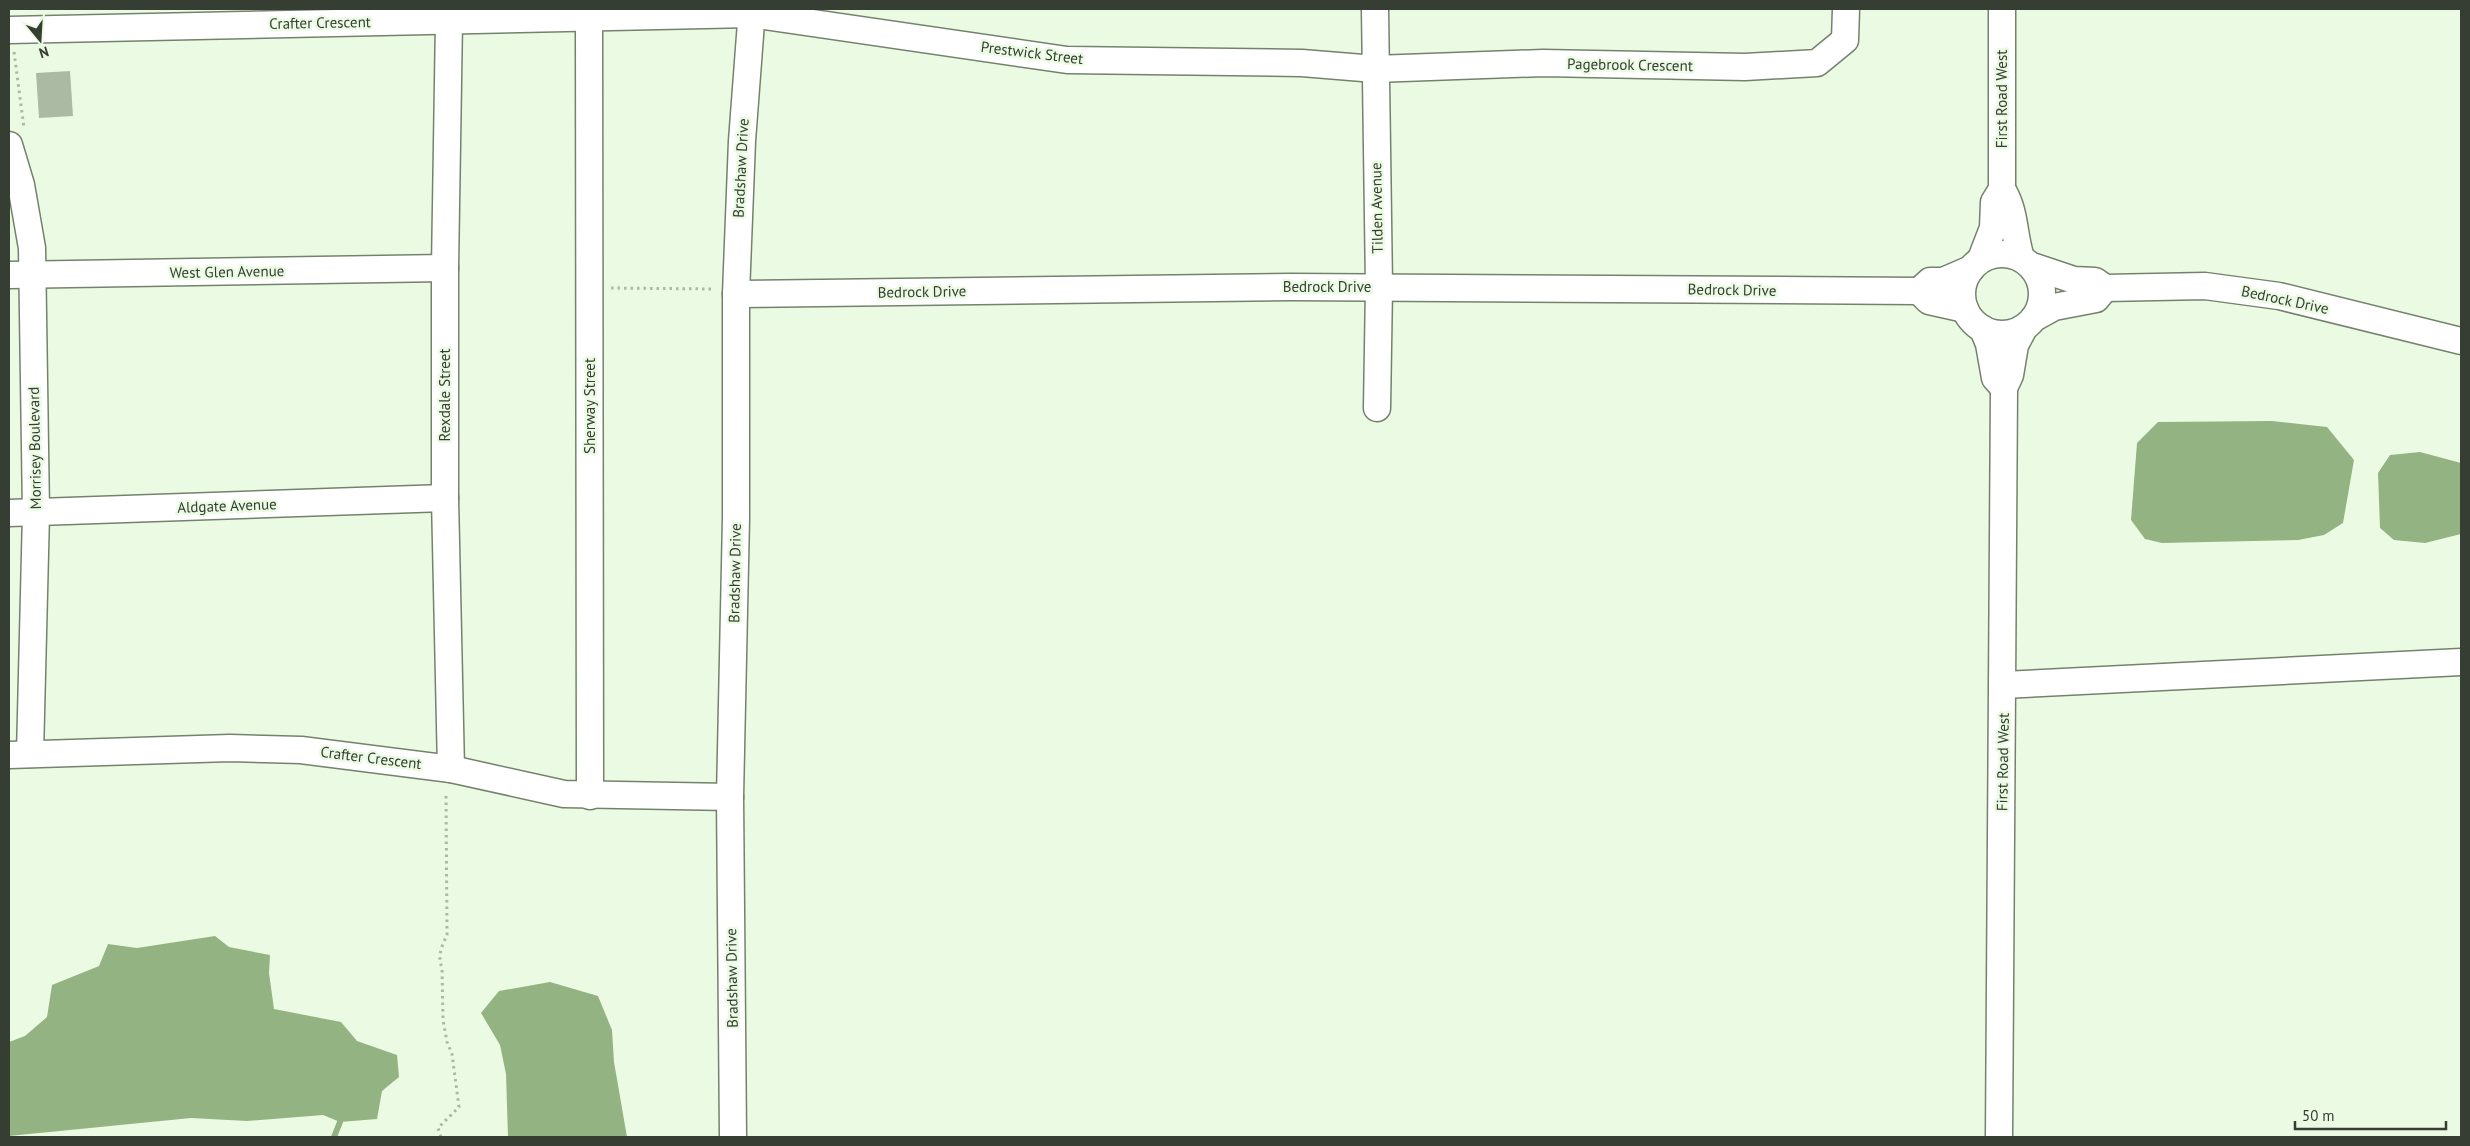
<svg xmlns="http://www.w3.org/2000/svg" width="2470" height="1146" viewBox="0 0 2470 1146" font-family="'PT Sans',sans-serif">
  <rect width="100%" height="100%" fill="#ebfbe3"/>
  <g fill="#93b482">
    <path d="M2272,421L2327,427L2354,460L2343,523L2324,535L2298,540L2162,543L2145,539L2131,520L2137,443L2158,422Z"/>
    <path d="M2420,452L2461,463V534L2425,543L2394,540L2380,528L2378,473L2390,455Z"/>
    <path d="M215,936L229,947L270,955L269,973L274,1009L341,1022L357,1041L397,1055L399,1077L382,1091L377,1119L340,1122L323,1115L247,1121L191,1118L9,1136V1042L25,1036L47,1017L52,985L99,966L108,944L137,948Z"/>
    <path d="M550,982L598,996L612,1030L614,1062L627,1137H508L506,1074L500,1045L481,1013L499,991Z"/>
  </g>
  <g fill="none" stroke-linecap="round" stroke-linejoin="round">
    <path stroke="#93b482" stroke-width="6" d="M334,1137L340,1122"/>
  </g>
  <path fill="#abbaa3" d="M70,71L73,116L39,118L36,73Z"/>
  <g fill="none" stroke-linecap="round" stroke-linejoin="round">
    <defs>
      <g id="minor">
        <path d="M1375,9L1379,287L1377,408"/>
        <path d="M589,17L590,796"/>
        <path d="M449,20L445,268V498L451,769"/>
        <path d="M9,30L751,14L1067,60L1302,63L1375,69L1543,63L1745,67L1817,63L1845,40L1846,9"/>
        <path d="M9,145L21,185L32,248L36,513L30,754"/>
        <path d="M2002,189C2016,212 2013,233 2021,258"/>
        <circle cx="2002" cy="294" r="40"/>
        <path d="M1981,259L1993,228L1994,202L2002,189V9"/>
        <path d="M2032,266L2074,280L2095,281L2105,288L2205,286L2279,296L2461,341"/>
        <path d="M9,275L445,268"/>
        <path d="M1919,291L1930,281H1943L1971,269"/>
        <path d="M736,294L1291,287L1919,291L1929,301L1965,309"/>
        <path d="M2034,318L2054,307L2096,299L2105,288"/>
        <path d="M1983,329L1989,344L1995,378L2004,388"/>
        <path d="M9,513L445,498"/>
        <path d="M2003,685L2461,662"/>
        <path d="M9,755L230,748L301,750L451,769L564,794L730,797"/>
        <path d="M733,1137L730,797L736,518V294L742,141L752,9"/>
        <path d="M1999,1137L2004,388L2010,375L2015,345L2024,328"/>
      </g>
    </defs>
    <use href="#minor" stroke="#74826d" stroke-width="29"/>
    <g stroke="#abb8a5" stroke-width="3" stroke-dasharray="2.5 4" stroke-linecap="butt">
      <path d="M14,52L24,128"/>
      <path d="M611,288L711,289"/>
      <path d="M441,1137L438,1128L459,1107L452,1054L447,1042L443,1020L442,968C437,955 442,946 447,935L446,794"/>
    </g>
    <use href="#minor" stroke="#fff" stroke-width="26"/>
  </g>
  <g text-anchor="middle" stroke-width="5" stroke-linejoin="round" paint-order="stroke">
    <g font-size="15" fill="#363d33" stroke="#ebfbe3">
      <text transform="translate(320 23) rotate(-1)" y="5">Crafter Crescent</text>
      <text transform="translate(1032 53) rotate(7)" y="5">Prestwick Street</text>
      <text transform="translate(1630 65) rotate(1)" y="5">Pagebrook Crescent</text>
      <text transform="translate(2002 99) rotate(-90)" y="5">First Road West</text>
      <text transform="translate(741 168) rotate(-87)" y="5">Bradshaw Drive</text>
      <text transform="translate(1377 208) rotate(-91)" y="5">Tilden Avenue</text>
      <text transform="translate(227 272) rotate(-1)" y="5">West Glen Avenue</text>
      <text x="1327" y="292">Bedrock Drive</text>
      <text transform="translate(1732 290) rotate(1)" y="5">Bedrock Drive</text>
      <text transform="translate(922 292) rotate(-1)" y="5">Bedrock Drive</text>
      <text transform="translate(2285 300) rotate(12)" y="5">Bedrock Drive</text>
      <text transform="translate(445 395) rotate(-90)" y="5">Rexdale Street</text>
      <text transform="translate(590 406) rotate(-90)" y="5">Sherway Street</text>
      <text transform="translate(35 448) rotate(-91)" y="5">Morrisey Boulevard</text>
      <text transform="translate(227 506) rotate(-2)" y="5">Aldgate Avenue</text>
      <text transform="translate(735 573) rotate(-89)" y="5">Bradshaw Drive</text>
      <text transform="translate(371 758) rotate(7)" y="5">Crafter Crescent</text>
      <text transform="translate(2003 762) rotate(-89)" y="5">First Road West</text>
      <text transform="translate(732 978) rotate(-91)" y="5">Bradshaw Drive</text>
    </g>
  </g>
  <rect width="2470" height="1146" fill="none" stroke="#363d33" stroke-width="20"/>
  <g transform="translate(40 40) rotate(162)" stroke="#ebfbe3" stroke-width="4" paint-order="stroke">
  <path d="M0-4L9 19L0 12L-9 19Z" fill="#363d33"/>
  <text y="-8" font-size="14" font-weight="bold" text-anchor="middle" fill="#363d33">N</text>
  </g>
  <path d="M2295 1121v8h151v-8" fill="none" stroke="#363d33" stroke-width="2.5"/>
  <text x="2302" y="1121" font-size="15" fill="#363d33" stroke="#ebfbe3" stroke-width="4" paint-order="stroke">50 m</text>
</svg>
